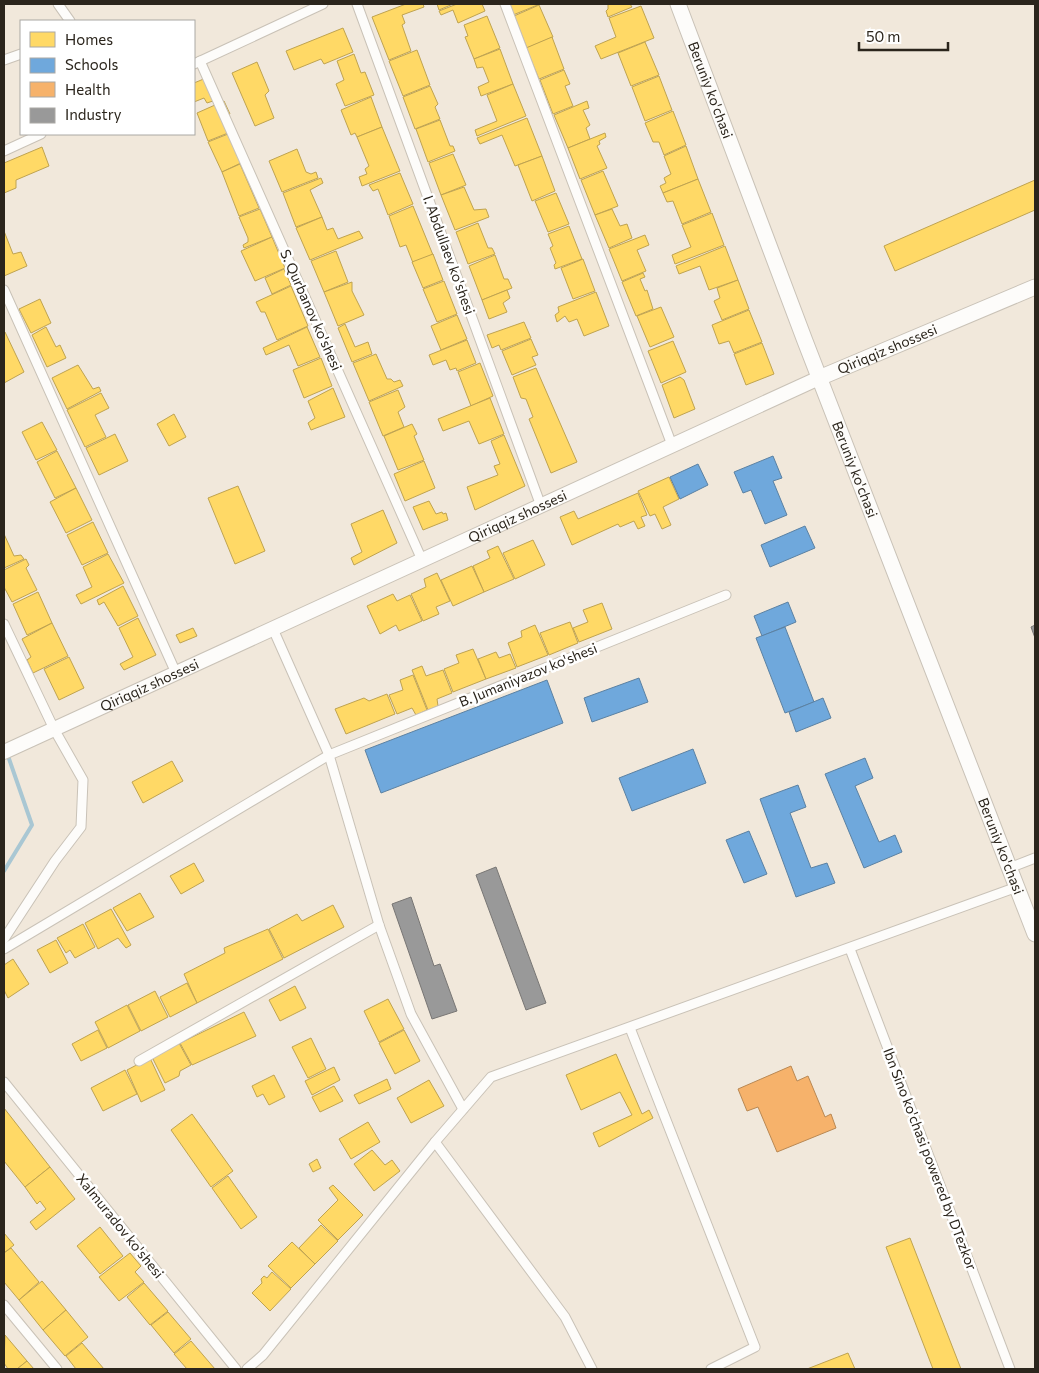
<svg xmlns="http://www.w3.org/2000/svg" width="1039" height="1373" viewBox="0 0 1039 1373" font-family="Commissioner,sans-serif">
  <rect width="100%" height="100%" fill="#f1e8db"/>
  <g fill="#ffd966" stroke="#bfa350">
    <path d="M406,4H423L424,7L402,15L405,23L402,25L411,51L389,60L372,17Z"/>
    <path d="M437,4H453L439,10Z"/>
    <path d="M457,4H482L485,11L458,23L453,10L441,15L439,11Z"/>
    <path d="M509,4H540L513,15Z"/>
    <path d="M608,4H630L632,7L608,17L606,11L608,9Z"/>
    <path d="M539,5L553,37L527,48L514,16Z"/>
    <path d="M641,6L654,38L601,59L595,46L616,37L609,18Z"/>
    <path d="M487,16L500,48L474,59L465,37L468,36L464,25Z"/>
    <path d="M343,28L353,52L324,64L321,59L294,70L286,51Z"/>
    <path d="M552,37L564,69L539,79L526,48Z"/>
    <path d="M645,42L659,75L631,86L618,53Z"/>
    <path d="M500,49L513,84L481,96L478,87L489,82L483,67L477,68L474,59Z"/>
    <path d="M417,50L430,85L403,96L389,61Z"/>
    <path d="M354,54L361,73L365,72L374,95L345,106L336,84L344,80L337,61Z"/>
    <path d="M257,62L269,91L265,95L274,118L255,126L232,73Z"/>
    <path d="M564,70L570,84L565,86L573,106L553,114L540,80Z"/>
    <path d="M659,76L672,110L645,121L632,87Z"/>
    <path d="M206,78L216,100L207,103L204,98L194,102V83Z"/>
    <path d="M513,84L526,116L477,136L475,130L497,121L487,95Z"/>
    <path d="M430,86L438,104L435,107L440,119L415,129L403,97Z"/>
    <path d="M371,97L382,127L357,137L355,133L351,135L341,110Z"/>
    <path d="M224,101L230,114L222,119L228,133L208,141L197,113Z"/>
    <path d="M587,101L589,108L583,110L590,125L586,128L590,139L568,148L554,115Z"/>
    <path d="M673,111L686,145L664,155L659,142H653L645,123Z"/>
    <path d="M527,118L542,156L515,166L502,135L480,144L477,138Z"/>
    <path d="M440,120L450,146H453L455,151L428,162L416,129Z"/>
    <path d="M382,127L400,171L362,186L359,177L367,174L365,169L369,166L357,137Z"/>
    <path d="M605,133L606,137L599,141L600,144L597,146L607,168L580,179L568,148Z"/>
    <path d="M228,134L245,161L222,172L208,142Z"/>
    <path d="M686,146L698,179L663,193L660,186L666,183L664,178L671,174L664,156Z"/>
    <path d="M42,147L49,166L16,180V188L4,193V163Z"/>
    <path d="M297,149L306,172L311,174L316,172L318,178L282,192L269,161Z"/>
    <path d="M453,154L466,185L441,195L429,163Z"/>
    <path d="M542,156L555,191L532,201L518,165Z"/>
    <path d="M240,164L259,208L239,216L222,172Z"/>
    <path d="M603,171L618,206L595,215L581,180Z"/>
    <path d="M400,173L413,204L388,215L378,189L373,191L369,185Z"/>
    <path d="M321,178L323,183L310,190L322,217L296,227L283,193Z"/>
    <path d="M698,179L711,212L682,224L673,201L667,202L663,193Z"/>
    <path d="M1035,180V210L895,271L884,246Z"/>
    <path d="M464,187L474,210L486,209L489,217L455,230L441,195Z"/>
    <path d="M556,193L569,224L548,232L535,201Z"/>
    <path d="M413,206L433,255L413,263L406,245L400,247L389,216Z"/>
    <path d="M260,209L272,237L244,248L243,245L248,242V238L239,217Z"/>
    <path d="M612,209L620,226L627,224L632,238L609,248L595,215Z"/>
    <path d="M712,213L724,245L675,264L672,255L691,247L682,225Z"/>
    <path d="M322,217L327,230L333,228L338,239L359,231L363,238L310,260L296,228Z"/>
    <path d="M478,223L488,248H492L495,254L468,264L456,232Z"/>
    <path d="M569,226L582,259L555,269L554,265L556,263L550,248L553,246L548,234Z"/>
    <path d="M4,231L13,254L21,252L27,266L4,276Z"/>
    <path d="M645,235L649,245L637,250L646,271L622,281L609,249Z"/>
    <path d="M272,237L285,268L255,281L241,251Z"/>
    <path d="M725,246L738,280L709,290L700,266L679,274L676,266Z"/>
    <path d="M336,251L348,282L324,292L311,261Z"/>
    <path d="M433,254L443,280L423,288L412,262Z"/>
    <path d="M495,255L504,279H508L512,288L482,300L469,266Z"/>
    <path d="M583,259L595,291L573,299L561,268Z"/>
    <path d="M284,269L291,285L272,294L265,278Z"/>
    <path d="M643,273L645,277L640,279L645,291L647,290L653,309L636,316L622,282Z"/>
    <path d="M738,280L749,309L722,320L714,301L720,298L717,288Z"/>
    <path d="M444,281L457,314L437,322L423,289Z"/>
    <path d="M352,282V291L364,315L338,326L324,292Z"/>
    <path d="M291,286L308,326L277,340L265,312H261L256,302Z"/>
    <path d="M507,290L510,298L503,303L507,312L489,319L482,300Z"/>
    <path d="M596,292L609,326L584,336L577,319L569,322L565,316L557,322L555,315L559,312L558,307Z"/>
    <path d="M40,299L51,323L31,333L19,309Z"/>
    <path d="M661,307L674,337L650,347L637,316Z"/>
    <path d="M749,310L762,342L734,353L729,341L719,344L712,325Z"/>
    <path d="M457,315L467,339L441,350L431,326Z"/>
    <path d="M524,322L531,338L501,350L499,345L492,348L487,335Z"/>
    <path d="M345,324L355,347L368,342L372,354L352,362L338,328Z"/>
    <path d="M46,327L56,347L60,345L66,358L47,367L32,335Z"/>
    <path d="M307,327L320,357L298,366L289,345L266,355L263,348Z"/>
    <path d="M5,332L24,372L4,383V333Z"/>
    <path d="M531,339L538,355L532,357L536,365L512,375L502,351Z"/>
    <path d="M467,340L476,363L457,371L456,368L450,370L446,360L433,365L429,355Z"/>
    <path d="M673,341L686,372L661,383L648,351Z"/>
    <path d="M762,343L774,374L746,385L734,354Z"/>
    <path d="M376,354L387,379H391L394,382L400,380L403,386L369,401L353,363Z"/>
    <path d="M321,358L332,386L304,398L293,370Z"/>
    <path d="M480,363L493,396L471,406L458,372Z"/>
    <path d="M78,365L93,389L99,387L101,391L67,409L52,378Z"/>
    <path d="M536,368L577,462L551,473L529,419L533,417L526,399L521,398L513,377Z"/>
    <path d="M680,377L684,380L695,409L674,418L662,385Z"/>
    <path d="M333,388L345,417L311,430L308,423L315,418L308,401Z"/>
    <path d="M398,390L405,407L398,412L404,427L383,436L369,402Z"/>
    <path d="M101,393L109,408L95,415L106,437L85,447L67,410Z"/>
    <path d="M490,398L504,434L479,444L469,421L443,431L438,419Z"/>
    <path d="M174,414L186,437L169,446L157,424Z"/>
    <path d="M42,422L57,450L36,460L22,432Z"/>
    <path d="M412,424L417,434L414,436L424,460L398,470L384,436Z"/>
    <path d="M115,434L128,461L99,475L86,448Z"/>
    <path d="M504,435L525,486L475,510L467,487L498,475L494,466L500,464L491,441Z"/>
    <path d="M57,451L76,488L55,498L37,462Z"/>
    <path d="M424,461L435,488L405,501L394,474Z"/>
    <path d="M669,477L679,499L663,507L671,525L662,529L655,514L650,516L638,491Z"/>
    <path d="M238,486L265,551L235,564L208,498Z"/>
    <path d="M76,488L92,520L66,533L50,502Z"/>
    <path d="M638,493L647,515L641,517L645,526L638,529L634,521L620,527L618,524L572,545L560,517L574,511L578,519Z"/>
    <path d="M429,501L436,514L442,512L443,514L446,513L448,520L423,530L413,507Z"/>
    <path d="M383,510L397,543L354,565L351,558L362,552L351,524Z"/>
    <path d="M93,522L108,553L82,565L67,535Z"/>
    <path d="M4,534L14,556L21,555L24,559L4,568Z"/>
    <path d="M533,540L545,565L515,579L503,553Z"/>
    <path d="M498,546L514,579L484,592L473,566L490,558L487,551Z"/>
    <path d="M108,554L124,583L81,604L76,595L92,587L83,567Z"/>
    <path d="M26,559L29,565L26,568L37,590L12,602L4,587V570Z"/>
    <path d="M472,566L484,592L453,606L441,580Z"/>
    <path d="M437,573L450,601L436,607L439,614L423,621L411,594L426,587L424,579Z"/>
    <path d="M123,586L138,616L118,626L104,602L99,605L97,600Z"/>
    <path d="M38,592L52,623L27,635L13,604Z"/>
    <path d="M393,594L397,601L410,595L422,621L399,631L396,625L380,634L367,606Z"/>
    <path d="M602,603L612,629L579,642L573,628L588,622L583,610Z"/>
    <path d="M138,618L156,655L124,670L120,664L133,657L119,628Z"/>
    <path d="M570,622L578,643L549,655L540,633Z"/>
    <path d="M52,623L68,656L33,673L27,660L31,657L22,639Z"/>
    <path d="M535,625L548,655L517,667L508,643L522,637L521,631Z"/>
    <path d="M193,628L197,636L180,643L176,635Z"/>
    <path d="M473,649L486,679L453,692L444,669L459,663L456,655Z"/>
    <path d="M496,652L499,658L510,654L516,668L486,679L478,659Z"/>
    <path d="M69,657L84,688L59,700L44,669Z"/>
    <path d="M422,666L426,676L443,670L452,693L437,699L438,706L428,710L412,670Z"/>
    <path d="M413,675L427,710L416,715L412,708L397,714L389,695L403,690L400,680Z"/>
    <path d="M387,694L395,714L346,734L335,709L364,698L369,701Z"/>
    <path d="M172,761L183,781L143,803L132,782Z"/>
    <path d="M194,863L204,881L181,894L170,876Z"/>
    <path d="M140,893L154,917L127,931L113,908Z"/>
    <path d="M333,905L344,927L284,958L269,929L297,914L302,921Z"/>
    <path d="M111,909L131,945L126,948L118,938L98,949L85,923Z"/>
    <path d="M83,924L95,947L75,958L70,950L66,953L57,938Z"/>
    <path d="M268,929L283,959L197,1003L184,974L225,953L224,948Z"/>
    <path d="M56,940L68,963L50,973L37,950Z"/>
    <path d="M13,959L29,984L8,998L4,990V965Z"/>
    <path d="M187,983L197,1003L170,1017L160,997Z"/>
    <path d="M295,986L306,1008L280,1021L269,1000Z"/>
    <path d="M155,991L168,1017L141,1031L128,1005Z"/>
    <path d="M388,999L404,1029L379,1042L364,1011Z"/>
    <path d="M127,1005L140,1031L108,1048L95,1022Z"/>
    <path d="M244,1012L256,1036L192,1065L180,1043Z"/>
    <path d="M98,1030L107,1048L81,1061L72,1044Z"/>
    <path d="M404,1030L420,1061L395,1074L379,1043Z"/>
    <path d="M311,1038L326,1069L308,1078L292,1047Z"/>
    <path d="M179,1043L191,1065L180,1071L179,1076L165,1083L152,1057Z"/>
    <path d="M616,1054L642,1114L649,1110L653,1118L599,1147L593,1133L632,1115L620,1092L581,1110L566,1075Z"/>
    <path d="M150,1058L165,1090L141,1102L127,1070Z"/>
    <path d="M334,1067L340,1080L312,1095L305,1081Z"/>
    <path d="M125,1070L137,1094L103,1111L91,1088Z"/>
    <path d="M274,1075L285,1097L269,1105L263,1094L257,1097L252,1086Z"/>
    <path d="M387,1079L391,1089L359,1104L354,1095Z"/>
    <path d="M429,1080L444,1106L411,1123L397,1098Z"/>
    <path d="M334,1086L343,1101L320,1112L312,1097Z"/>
    <path d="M4,1108L50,1167L25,1187L4,1161Z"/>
    <path d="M192,1114L233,1171L211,1187L171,1130Z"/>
    <path d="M368,1122L380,1142L351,1159L339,1139Z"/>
    <path d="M372,1150L385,1165L392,1160L400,1171L374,1191L354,1164Z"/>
    <path d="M317,1159L321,1168L313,1172L309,1164Z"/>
    <path d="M50,1167L75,1199L36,1230L30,1222L46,1209L40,1201L37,1204L25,1187Z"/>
    <path d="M228,1176L257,1217L241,1229L212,1188Z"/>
    <path d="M333,1185L363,1215L338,1240L318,1220L338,1200L329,1188Z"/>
    <path d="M321,1225L338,1241L315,1264L299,1248Z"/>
    <path d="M100,1227L123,1256L100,1274L77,1246Z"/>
    <path d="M4,1233L14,1245L4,1253Z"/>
    <path d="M910,1238L961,1369H933L886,1247Z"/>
    <path d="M292,1242L315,1264L291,1288L268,1266Z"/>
    <path d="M11,1248L39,1282L19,1300L4,1282V1253Z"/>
    <path d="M130,1253L141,1266L135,1272L144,1282L119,1301L99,1277Z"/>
    <path d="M272,1272L291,1289L270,1311L252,1293L262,1283L261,1279L264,1276L267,1278Z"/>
    <path d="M42,1281L66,1310L43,1330L19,1300Z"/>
    <path d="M144,1283L168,1311L150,1325L127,1297Z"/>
    <path d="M66,1310L88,1337L65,1356L43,1330Z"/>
    <path d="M168,1312L191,1339L174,1353L151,1325Z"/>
    <path d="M5,1335L27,1361L17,1369H8L4,1363Z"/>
    <path d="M191,1341L215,1369H187L174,1354Z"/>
    <path d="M82,1343L104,1369H76L66,1356Z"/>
    <path d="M848,1353L855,1369H807Z"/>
    <path d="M27,1361L34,1369H17Z"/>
  </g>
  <g fill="#6fa8dc" stroke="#5b81a2">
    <path d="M773,456L782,478L773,481L787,515L765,524L751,490L743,493L734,472Z"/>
    <path d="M698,464L708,485L680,499L670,477Z"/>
    <path d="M805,526L815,548L770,567L761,545Z"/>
    <path d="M788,602L796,622L762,636L754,616Z"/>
    <path d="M785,627L814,702L785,713L756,638Z"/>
    <path d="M639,678L648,702L592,722L584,698Z"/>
    <path d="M547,680L563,723L381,793L365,750Z"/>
    <path d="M823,698L831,718L796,732L789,712Z"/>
    <path d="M693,749L706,783L632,811L619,778Z"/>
    <path d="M865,758L873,778L855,786L879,842L895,835L902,852L864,868L825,774Z"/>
    <path d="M798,785L806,807L790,813L811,868L827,863L835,883L796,897L760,799Z"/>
    <path d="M749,831L767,874L744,883L726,840Z"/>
  </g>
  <path fill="#f6b26b" stroke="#b98853" d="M791,1066L797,1081L808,1076L825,1117L831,1114L836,1128L777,1152L758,1107L747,1111L738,1089Z"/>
  <g fill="#999" stroke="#787674">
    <path d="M1035,625V638L1031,627Z"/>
    <path d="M496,867L546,1003L526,1010L476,875Z"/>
    <path d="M411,897L434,966L440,964L457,1011L432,1019L392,904Z"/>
  </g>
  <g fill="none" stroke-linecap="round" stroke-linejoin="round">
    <path stroke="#a9c7d3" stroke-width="4" d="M4,871L32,825L7,753"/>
    <defs>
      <g id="minor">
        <path d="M58,4L70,21"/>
        <path d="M357,4L541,506"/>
        <path d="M505,4L672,445"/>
        <path d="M4,60L21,54"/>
        <path d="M200,61L422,560"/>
        <path d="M194,64L323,4"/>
        <path d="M4,151L41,134"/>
        <path d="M4,290L176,673"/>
        <path d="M4,624L54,729L83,780L81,827L55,861L4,939"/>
        <path d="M273,629L329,755L379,925L411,1014L463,1109"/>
        <path d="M1009,868L1035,858"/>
        <path d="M4,949L329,755L726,595"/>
        <path d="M850,949L1010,1369"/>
        <path d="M630,1028L755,1347L711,1369"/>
        <path d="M139,1061L379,925"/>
        <path d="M4,1082L236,1369"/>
        <path d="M435,1142L565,1317L592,1369"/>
        <path d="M4,1305L57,1369"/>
        <path d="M247,1369L263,1355L435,1142L491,1077L1017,887"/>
      </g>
      <g id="secondary">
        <path id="s1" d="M4,752L819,378"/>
      </g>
      <g id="primary">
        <path id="s2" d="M678,4L805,341L1035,934"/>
        <path id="s3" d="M819,378L1035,287"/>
      </g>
    </defs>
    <use href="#minor" stroke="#c9c2b7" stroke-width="11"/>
    <use href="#secondary" stroke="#c9c2b7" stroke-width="16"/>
    <use href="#primary" stroke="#c9c2b7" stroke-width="17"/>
    <use href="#minor" stroke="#fdfcfa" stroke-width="9"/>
    <use href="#secondary" stroke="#fdfcfa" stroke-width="14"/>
    <use href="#primary" stroke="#fdfcfa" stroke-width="15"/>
  </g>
  <g text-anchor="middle" stroke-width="5" stroke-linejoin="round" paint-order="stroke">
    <g font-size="14" fill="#2b251c" stroke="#fff">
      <text dy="5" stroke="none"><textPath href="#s2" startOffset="92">Beruniy ko'chasi</textPath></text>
      <text transform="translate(449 255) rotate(70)" y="5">I. Abdullaev ko'shesi</text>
      <text transform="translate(311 310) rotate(66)" y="5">S. Qurbanov ko'shesi</text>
      <text dy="5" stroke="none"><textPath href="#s3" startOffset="74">Qiriqqiz shossesi</textPath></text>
      <text dy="5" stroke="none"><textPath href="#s2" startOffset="498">Beruniy ko'chasi</textPath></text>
      <text dy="5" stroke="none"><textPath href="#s1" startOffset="565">Qiriqqiz shossesi</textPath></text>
      <text transform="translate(528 675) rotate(-22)" y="5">B. Jumaniyazov ko'shesi</text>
      <text dy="5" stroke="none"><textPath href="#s1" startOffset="160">Qiriqqiz shossesi</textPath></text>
      <text dy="5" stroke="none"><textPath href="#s2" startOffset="902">Beruniy ko'chasi</textPath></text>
      <text transform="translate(930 1159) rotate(69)" y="5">Ibn Sino ko'chasi powered by DTezkor</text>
      <text transform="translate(120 1226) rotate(51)" y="5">Xalmuradov ko'shesi</text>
    </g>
  </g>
  <rect width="1039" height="1373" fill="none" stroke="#2b251c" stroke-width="10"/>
  <rect x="20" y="20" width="175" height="115" fill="#ffffff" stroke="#aaa8a4"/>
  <rect x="30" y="32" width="25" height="15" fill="#ffd966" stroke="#aaa8a4"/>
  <text x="65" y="45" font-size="15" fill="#2b251c">Homes</text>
  <rect x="30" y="58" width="25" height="15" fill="#6fa8dc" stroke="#aaa8a4"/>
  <text x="65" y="70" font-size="15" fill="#2b251c">Schools</text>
  <rect x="30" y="82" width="25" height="15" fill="#f6b26b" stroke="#aaa8a4"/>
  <text x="65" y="95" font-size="15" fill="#2b251c">Health</text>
  <rect x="30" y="108" width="25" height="15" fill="#999999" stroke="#aaa8a4"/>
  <text x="65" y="120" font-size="15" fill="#2b251c">Industry</text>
  <path d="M859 42v8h89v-8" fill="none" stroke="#2b251c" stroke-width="2.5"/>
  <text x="866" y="42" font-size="15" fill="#2b251c" stroke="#ffffff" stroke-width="4" paint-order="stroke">50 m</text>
</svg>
